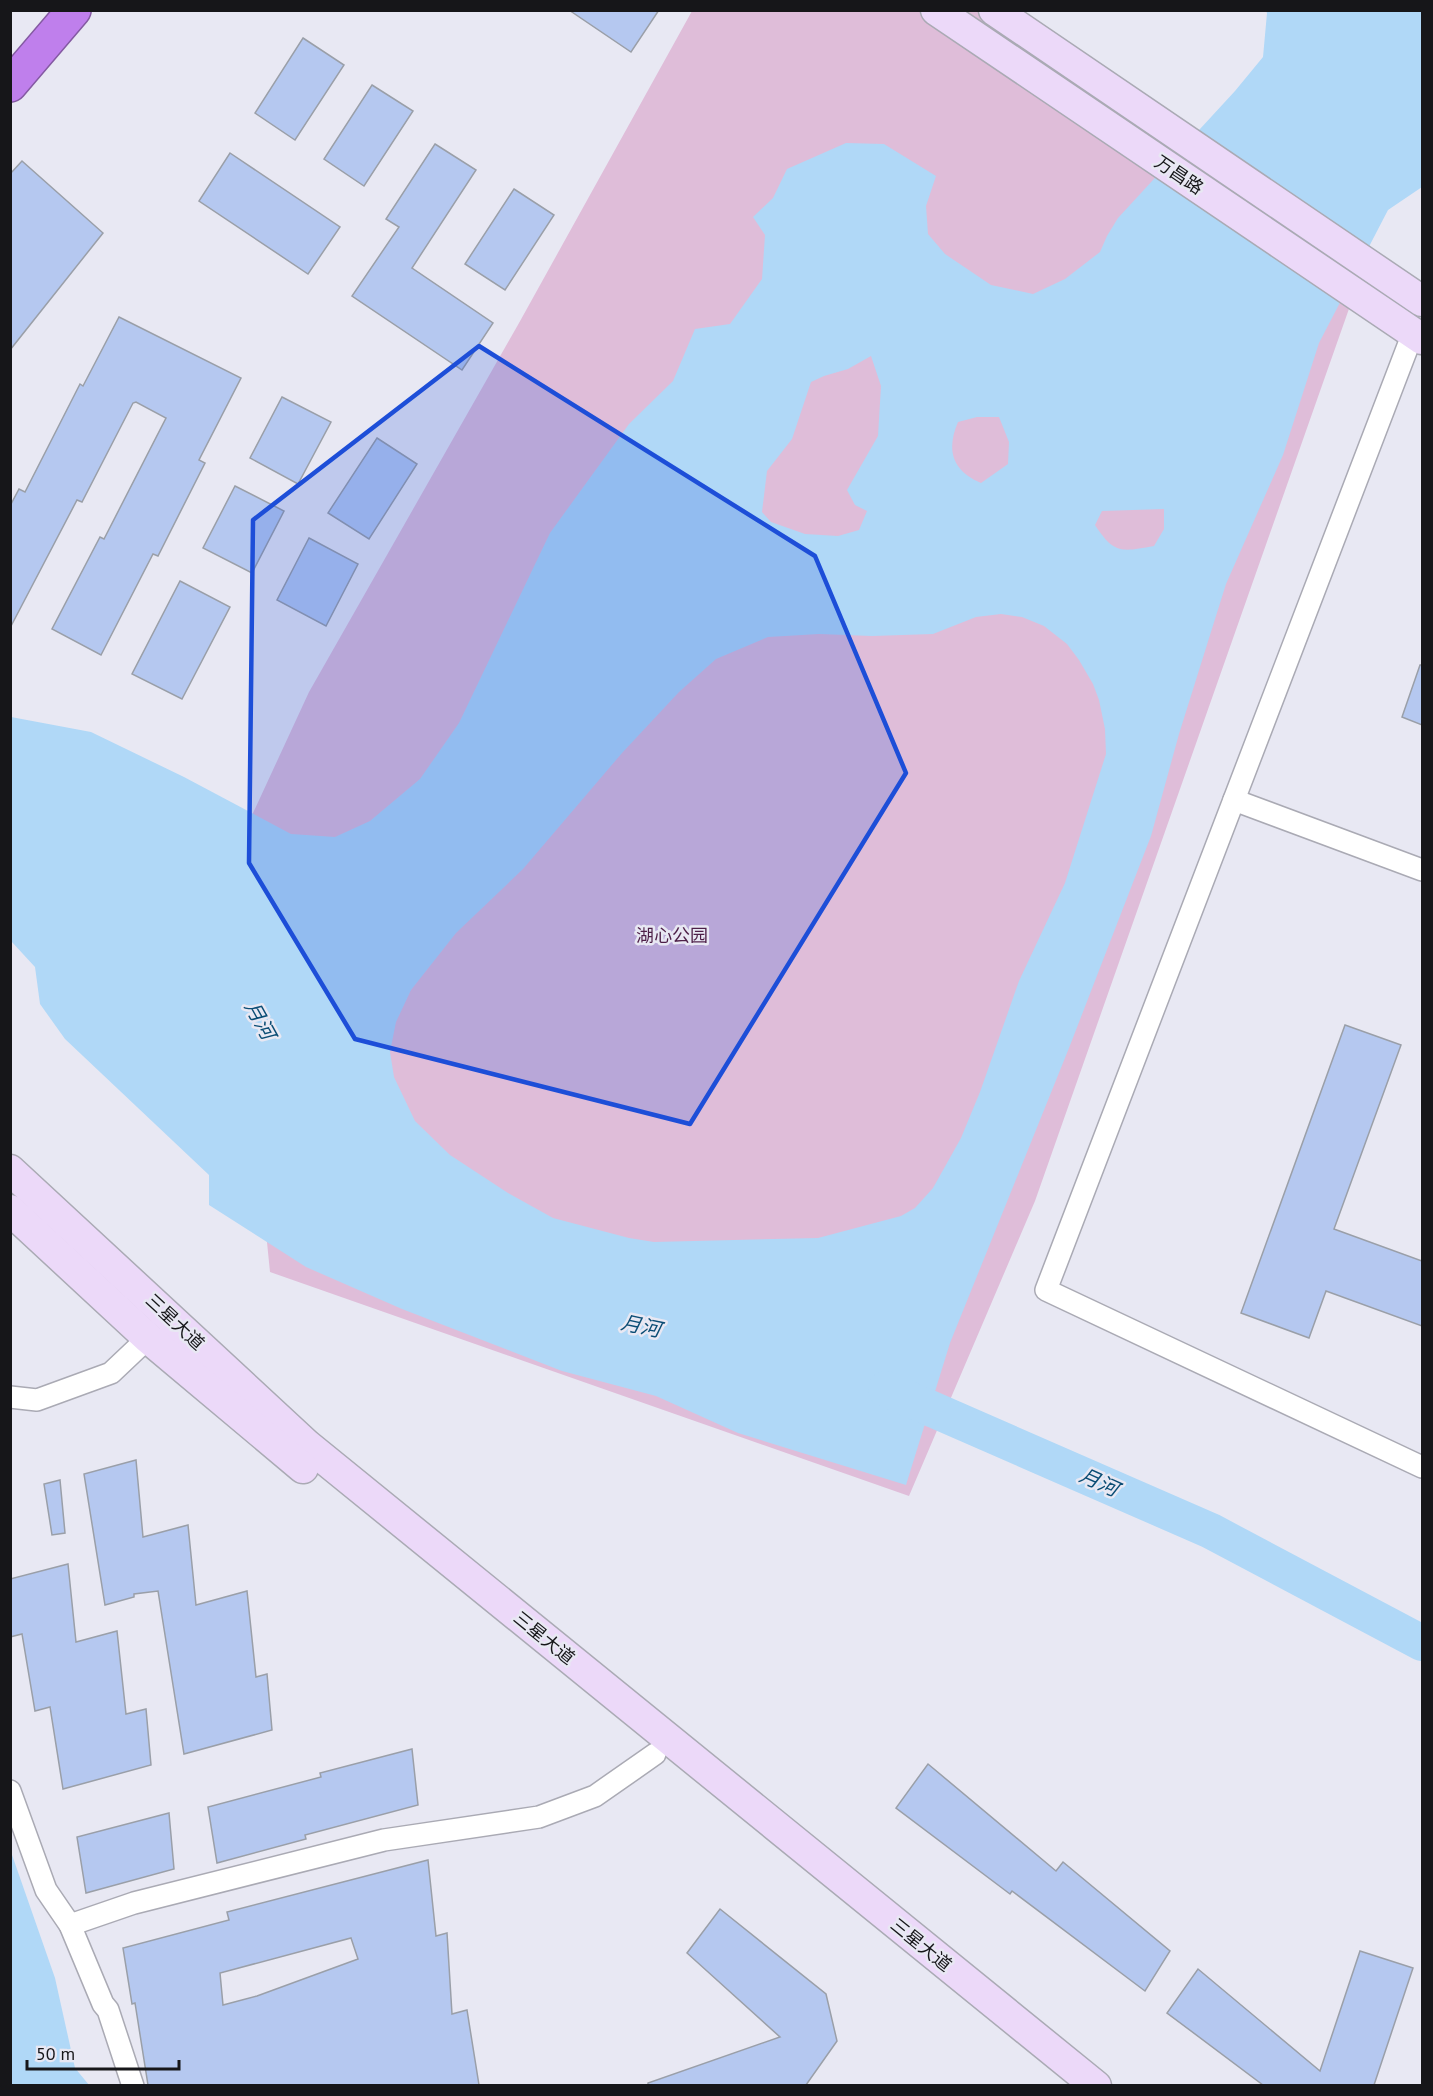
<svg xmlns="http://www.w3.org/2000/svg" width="1433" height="2096" viewBox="0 0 1433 2096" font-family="'PT Sans','Noto Sans SC',sans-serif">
  <rect width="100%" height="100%" fill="#e8e8f3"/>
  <path fill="#dfbdd9" d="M692,11H977L1363,269L1035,1201L909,1496L270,1272L229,865L309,692L519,323Z"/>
  <g fill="#b0d8f7" fill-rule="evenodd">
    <path d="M1266,11H1422V187L1388,210L1319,343L1283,455L1226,584L1179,734L1151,836L1069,1048L950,1343L906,1485L738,1433L656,1396L562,1371L402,1309L306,1267L209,1205V1175L65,1039L40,1004L35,967L11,941V717L91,732L184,777L291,834L335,837L370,821L420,779L459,723L550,533L629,424L673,381L695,329L730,324L762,279L765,235L753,217L773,198L787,169L846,143L884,144L936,176L926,206L928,234L945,254L991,285L1033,294L1065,279L1100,252L1107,236L1118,218L1235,91L1263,57L1267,13ZM871,356L881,386L878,436L847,490L855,505L867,511L859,530L838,536L805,534L771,522L762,512L767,471L792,439L811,382L824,376L848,369ZM977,417H999L1009,442L1008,464L981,483C952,471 946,450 958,422ZM1164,509V529L1154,546C1121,552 1114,554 1095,525L1102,511ZM1001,614L1022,617L1044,626L1067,644L1079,660L1093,684L1099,700L1105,729L1106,754L1065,883L1019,981L980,1092L961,1138L933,1188L915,1208L901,1216L818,1238L654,1242L629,1238L553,1218L508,1193L450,1155L415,1121L394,1077L390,1052L396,1022L411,990L456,933L523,869L622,753L679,692L716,659L768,637L819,634L872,636L933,634L976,617Z"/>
    <path d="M11,1852L55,1978L75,2068L89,2085H11Z"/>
  </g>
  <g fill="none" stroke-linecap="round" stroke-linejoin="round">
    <path stroke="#b0d8f7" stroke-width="36" d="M886,1389L1211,1531L1422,1643"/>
  </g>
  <g fill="#b5c8f0" stroke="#9a9fa8" stroke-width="1.5" fill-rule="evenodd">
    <path d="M569,10H659L631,52Z"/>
    <path d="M303,38L344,65L295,140L255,113Z"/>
    <path d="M372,85L413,111L364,186L324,159Z"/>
    <path d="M435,144L476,170L412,268L493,323L462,370L352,296L399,227L386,219Z"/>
    <path d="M230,153L340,227L308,274L199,201Z"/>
    <path d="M22,161L103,233L10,350V174Z"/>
    <path d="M514,189L554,215L505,290L465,264Z"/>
    <path d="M119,317L241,378L199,460L205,463L158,556L153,554L101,655L52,629L100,537L104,539L166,418L136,402L133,403L82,502L77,500L10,628V506L19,489L25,492L80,384L83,386Z"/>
    <path d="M282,397L331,422L298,484L250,458Z"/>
    <path d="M377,438L417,464L369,539L328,513Z"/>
    <path d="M235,486L284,511L252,573L203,548Z"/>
    <path d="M309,538L358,564L326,626L277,600Z"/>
    <path d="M180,581L230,607L182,699L132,674Z"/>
    <path d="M1420,665H1422V725L1402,717Z"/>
    <path d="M1345,1025L1401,1045L1334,1229L1422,1261V1326L1326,1291L1309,1338L1241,1313Z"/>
    <path d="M136,1460L143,1537L188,1525L196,1605L247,1591L256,1677L267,1674L272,1730L184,1754L158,1591L134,1594V1597L105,1605L84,1474Z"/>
    <path d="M60,1480L65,1533L52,1535L44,1484Z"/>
    <path d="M68,1564L76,1642L117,1631L126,1714L146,1709L151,1765L63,1789L50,1707L35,1711L22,1634L10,1637V1579Z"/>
    <path d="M412,1749L418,1805L305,1835L306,1839L217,1863L208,1807L321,1777L320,1773Z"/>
    <path d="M928,1764L1056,1871L1063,1862L1170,1951L1145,1991L1012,1891L1010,1894L896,1808Z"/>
    <path d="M169,1813L174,1869L86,1893L77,1837Z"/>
    <path d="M428,1860L436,1936L447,1933L452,2014L467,2010L479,2085H148L135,2003L132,2004L123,1948L229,1920L227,1912ZM351,1938L358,1959L257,1996L223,2005L220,1973Z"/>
    <path d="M720,1909L826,1994L837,2041L806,2085H648V2083L780,2037L687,1953Z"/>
    <path d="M1360,1951L1413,1968L1374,2085H1263L1167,2013L1198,1969L1320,2071Z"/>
  </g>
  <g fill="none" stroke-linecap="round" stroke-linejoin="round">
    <defs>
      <g id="street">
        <path d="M1413,333L1046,1290L1422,1467"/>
        <path d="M1234,800L1422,870"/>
        <path d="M10,1397L37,1400L111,1373L148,1338"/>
        <path d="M10,1791L46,1890L70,1925L103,2004L108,2010L133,2086"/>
        <path d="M70,1925L134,1903L384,1840L539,1817L595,1796L655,1754"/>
      </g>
      <g id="secondary">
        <path d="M936,10L1422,339"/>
        <path d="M994,10L1422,301"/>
        <path d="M10,1170L307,1445L1096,2086"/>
        <path d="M10,1210L148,1338L303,1468"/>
      </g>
      <path id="highway" d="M10,85L74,10"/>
    </defs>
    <use href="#street" stroke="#aaaab4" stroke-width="24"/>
    <use href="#secondary" stroke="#aaaab4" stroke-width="33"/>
    <use href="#highway" stroke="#845aa2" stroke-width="36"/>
    <use href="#street" stroke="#fff" stroke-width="21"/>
    <use href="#secondary" stroke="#ecd9f9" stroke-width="30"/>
    <use href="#highway" stroke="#bf7fec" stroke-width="33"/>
  </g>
  <path fill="#1d4ed8" fill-opacity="0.2" stroke="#1d4ed8" stroke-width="4.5" stroke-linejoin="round" d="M479,346L815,556L906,773L690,1124L355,1039L249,863L253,520Z"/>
  <g text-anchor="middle" stroke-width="5" stroke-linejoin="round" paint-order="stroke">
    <g font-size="18" fill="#161619" stroke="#e8e8f3">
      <text transform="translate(1179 175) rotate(34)" y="6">万昌路</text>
      <text transform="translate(175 1322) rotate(43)" y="6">三星大道</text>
      <text transform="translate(544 1638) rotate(39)" y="6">三星大道</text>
      <text transform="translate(921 1945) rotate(39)" y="6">三星大道</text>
    </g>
    <g font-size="18" fill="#4d1f47" stroke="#e8e8f3">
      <text x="672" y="942">湖心公园</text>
    </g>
    <g font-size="20" font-style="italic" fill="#0b4d75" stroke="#e8e8f3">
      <text transform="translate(260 1020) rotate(61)" y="7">月河</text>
      <text transform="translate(641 1326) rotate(12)" y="7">月河</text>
      <text transform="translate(1099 1482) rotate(24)" y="7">月河</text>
    </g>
  </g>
  <rect width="1433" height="2096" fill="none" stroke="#161619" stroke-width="24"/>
  <path d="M27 2060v9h152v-9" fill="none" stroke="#161619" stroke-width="3"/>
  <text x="36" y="2060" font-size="18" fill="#161619" stroke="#e8e8f3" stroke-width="4.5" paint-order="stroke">50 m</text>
</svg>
